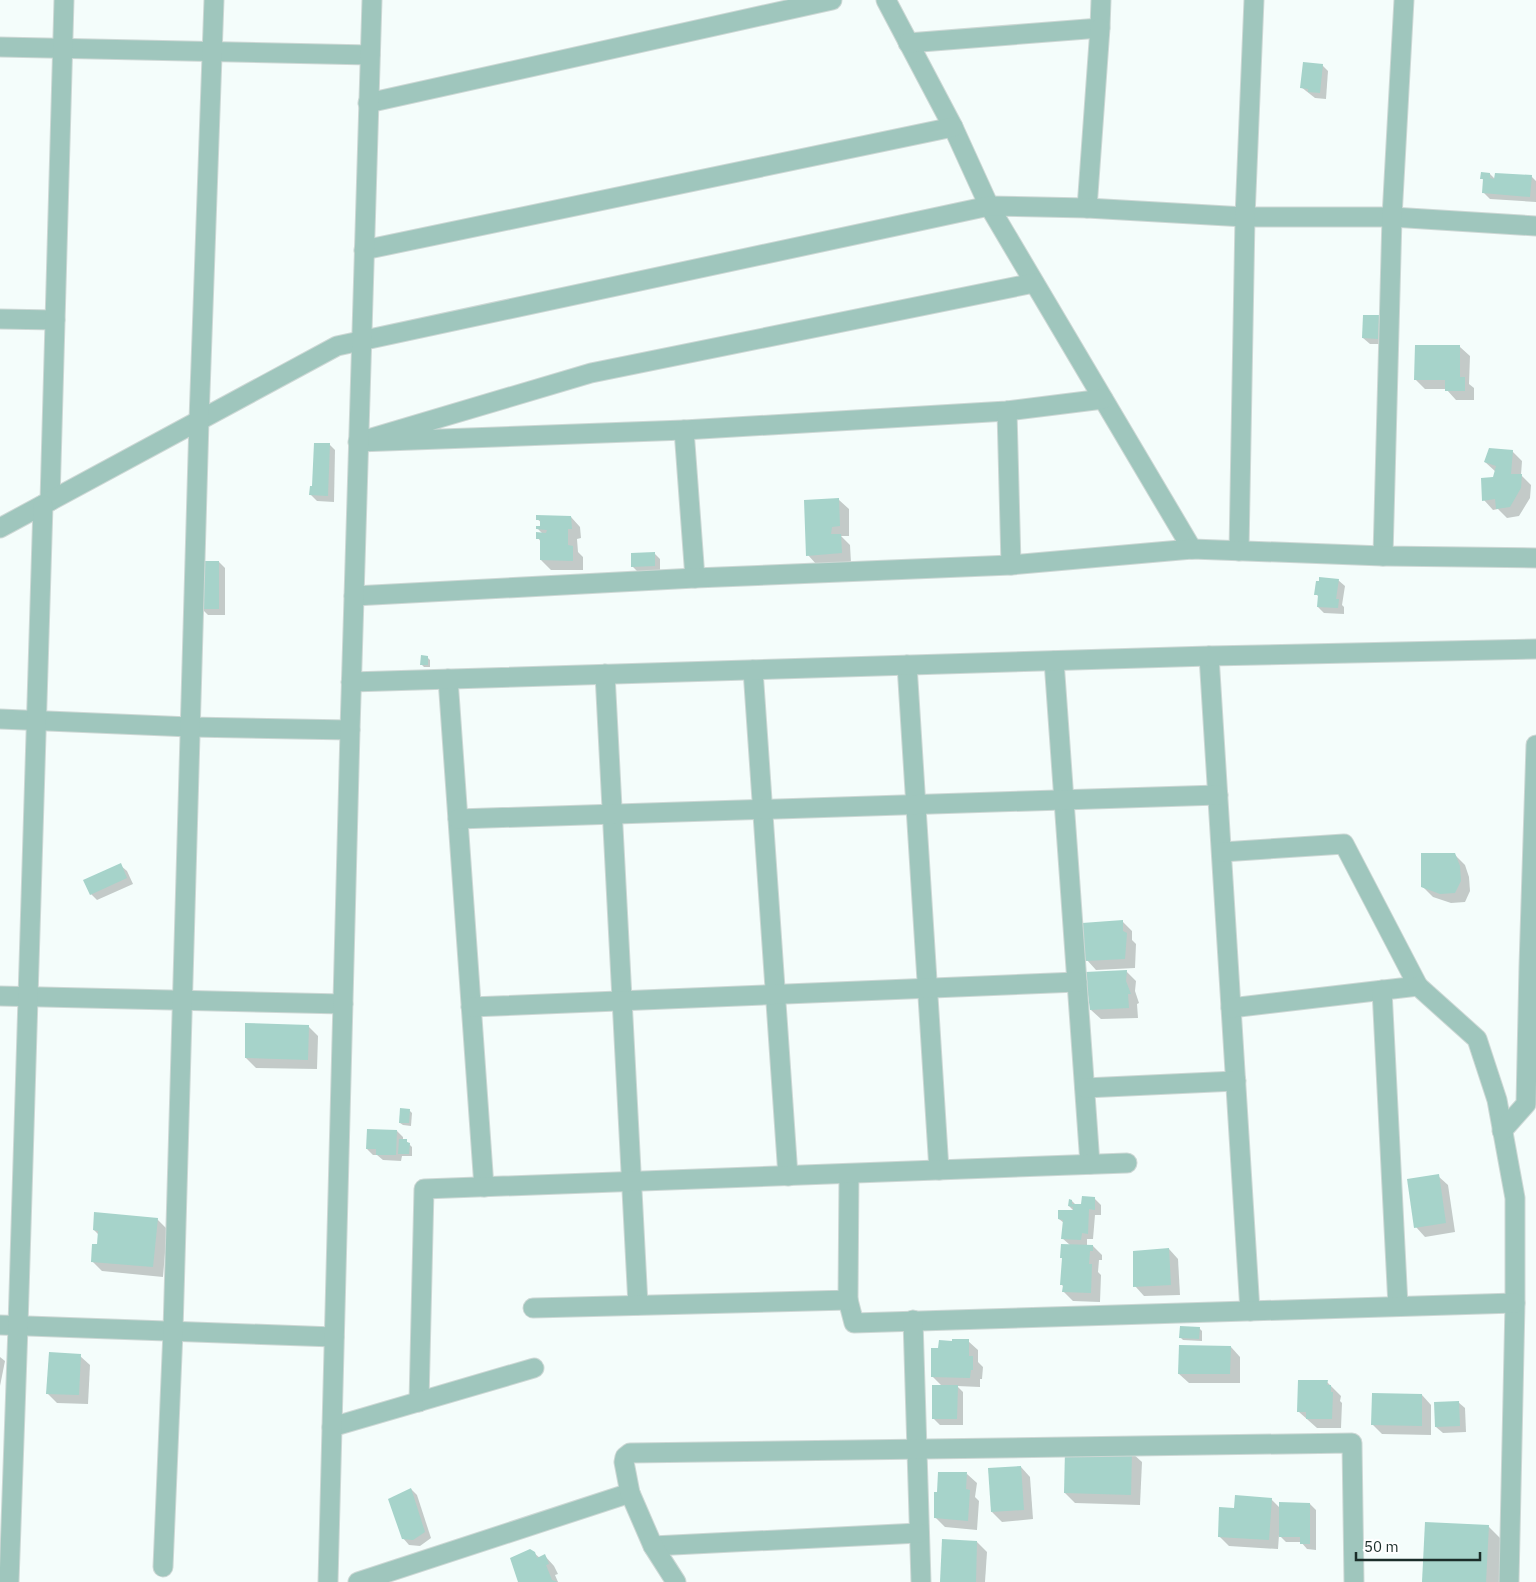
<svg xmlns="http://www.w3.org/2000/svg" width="1536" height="1582" viewBox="0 0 1536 1582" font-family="'IBM Plex Sans',sans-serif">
  <rect width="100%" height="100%" fill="#f4fdfb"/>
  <g fill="#0003">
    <path d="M1322,65L1328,71L1326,99L1315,98L1301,87Z"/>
    <path d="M1490,174L1496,180L1531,176L1536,181V202L1490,199L1484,193L1485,181L1481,178Z"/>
    <path d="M1378,316L1384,322V344H1370L1363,338Z"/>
    <path d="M1460,347L1470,356L1469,384L1474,388V400H1456L1446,389H1425L1415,379Z"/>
    <path d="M329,444L335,450L334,502L317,501L311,495Z"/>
    <path d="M1512,451L1522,461L1521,475L1531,485L1530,498L1519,516L1507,518L1498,509L1493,510L1484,500L1496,472L1485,462Z"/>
    <path d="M839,500L849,509V536H841L850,545L851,563L817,565L808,555Z"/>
    <path d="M571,517L580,527L581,538L577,539L578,552L583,557V570H551L541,560V542L538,538L543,534L538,529L541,528L542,523L537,519Z"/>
    <path d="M654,553L660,559V572H638L632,566Z"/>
    <path d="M219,562L225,568V615H208L202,609Z"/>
    <path d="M1338,580L1345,586L1342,605L1344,607V614L1324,613L1318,607L1319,597L1316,594Z"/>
    <path d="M428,658L430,660V667H424L421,664Z"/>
    <path d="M1455,855L1465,865L1469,877L1470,891L1465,902L1451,903L1433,897L1423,887Z"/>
    <path d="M120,865L127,871L133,884L97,900L91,894Z"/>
    <path d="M1123,922L1132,931V940L1136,944L1135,968L1096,970L1087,960Z"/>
    <path d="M1126,971L1136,981L1135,991L1139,1003L1137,1004L1138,1018L1101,1019L1091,1010Z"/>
    <path d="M308,1026L318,1036L317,1069L256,1068L246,1058Z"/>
    <path d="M409,1110L412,1113L411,1126L403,1125L400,1123Z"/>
    <path d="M397,1131L403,1137V1141H406L412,1147V1156H402L401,1161L383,1160L377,1155H373L367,1149Z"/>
    <path d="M1438,1176L1448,1185L1455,1232L1425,1237L1416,1227Z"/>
    <path d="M1095,1199L1101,1205V1215H1095L1093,1239H1087V1246H1093L1102,1255V1260H1099L1098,1272L1101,1275L1100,1302L1073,1301L1063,1291L1064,1287L1061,1284L1063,1260L1061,1257L1070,1245L1062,1238L1064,1223L1059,1219L1075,1212L1069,1206L1072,1201L1076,1205H1083Z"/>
    <path d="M157,1219L167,1229L163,1277L102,1271L92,1261L98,1246L99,1235L94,1230Z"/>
    <path d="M1169,1249L1178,1259L1180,1295L1144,1296L1135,1286Z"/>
    <path d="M1199,1328L1202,1331V1341L1183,1340L1180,1337Z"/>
    <path d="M968,1341L978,1350V1362L983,1367L982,1379H980V1387L957,1386L963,1392V1425H940L933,1418L942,1386L932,1376L939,1349Z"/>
    <path d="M1231,1347L1240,1357V1383H1189L1179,1374Z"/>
    <path d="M80,1356L90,1365L88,1404L57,1403L47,1393Z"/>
    <path d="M0,1357L5,1361L0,1386Z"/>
    <path d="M1327,1382L1341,1396L1340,1401L1342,1403L1341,1428H1317L1299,1412Z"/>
    <path d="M1422,1395L1431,1405V1435L1382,1434L1372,1424Z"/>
    <path d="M1458,1402L1465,1408L1466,1432L1443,1433L1436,1427Z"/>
    <path d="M1132,1453L1142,1462L1140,1505L1075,1503L1065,1493Z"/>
    <path d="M1021,1467L1030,1477L1033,1519L1002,1522L992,1512Z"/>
    <path d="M967,1474L977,1483L975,1497L979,1501L977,1530L945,1527L935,1517Z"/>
    <path d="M411,1489L417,1495L431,1538L420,1546L409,1545L403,1538Z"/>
    <path d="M1271,1499L1280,1508L1310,1504L1316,1510V1550L1307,1549L1301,1542H1286L1279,1535L1278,1549L1229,1546L1219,1536Z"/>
    <path d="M1488,1526L1501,1539L1499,1582H1424Z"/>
    <path d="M977,1542L987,1552L985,1582H941Z"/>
    <path d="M534,1553L540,1558L545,1556L554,1566L558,1574L555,1575L558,1582H520Z"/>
  </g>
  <g fill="#a6d3ca">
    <path d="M1303,62L1323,64L1320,93L1308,92V89L1300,88Z"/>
    <path d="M1481,172L1490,173V178L1494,179L1495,173L1532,175L1530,197L1482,193L1483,179H1480Z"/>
    <path d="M1363,315H1379L1378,339L1362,338Z"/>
    <path d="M1415,345H1460V377H1465V391H1445V380H1414Z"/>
    <path d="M314,443H330L328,496L309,495L310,486H312Z"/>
    <path d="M1489,448L1513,450L1511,474H1522L1521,488L1510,507L1496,509L1495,499L1482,501L1481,478L1493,477L1496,466L1484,462Z"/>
    <path d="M839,498L840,526L832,527L831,534H841L842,553L806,556L804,500Z"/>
    <path d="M536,515L571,516L572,529H568V545L573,546V561L540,560V539H536V532L546,533L547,530L536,529V526H540V520H536Z"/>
    <path d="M655,552V566L631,567V553Z"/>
    <rect x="201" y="561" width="18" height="48"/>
    <path d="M1319,577L1339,579L1336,599H1339L1338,608L1317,607L1318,595H1314L1316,581H1319Z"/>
    <path d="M421,655L428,656V665H420Z"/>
    <path d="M1421,853H1455L1460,866L1461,881L1455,893L1440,894L1421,887Z"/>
    <path d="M121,863L127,878L90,895L83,880Z"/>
    <path d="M1123,920V931L1127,933L1125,959L1085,961L1082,923Z"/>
    <path d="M1127,970L1126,981L1131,994H1128L1129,1008L1090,1010L1085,972Z"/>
    <path d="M245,1023L309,1025L308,1060L245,1058Z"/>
    <path d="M400,1108L410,1109L409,1123H399Z"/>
    <path d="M367,1129L397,1130L396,1155H376V1149H366Z"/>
    <path d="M399,1139H407V1142L410,1143L409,1154H398Z"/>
    <path d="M1439,1174L1446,1223L1414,1228L1407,1179Z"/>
    <path d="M1082,1196L1095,1197V1210L1089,1209L1088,1234L1082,1233L1081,1240L1061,1239L1063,1220L1058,1219V1210H1073V1207L1068,1206L1069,1199L1072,1200V1204H1081Z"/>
    <path d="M94,1212L158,1218L153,1267L91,1262L92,1244H97L98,1231L93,1230Z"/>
    <path d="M1061,1244L1093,1245V1251H1090L1089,1264H1092L1091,1293L1062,1292L1063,1285H1060L1062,1258H1060Z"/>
    <path d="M1169,1248L1171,1285L1133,1287V1251Z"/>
    <path d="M1180,1326L1200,1327L1199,1339L1179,1338Z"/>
    <path d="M952,1339H969V1356H973V1370H971L970,1378L931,1377V1348H938L939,1340L952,1341Z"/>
    <path d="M1179,1345L1231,1346L1230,1374H1178Z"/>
    <path d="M49,1352L81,1354L79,1395L46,1394Z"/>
    <path d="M1298,1380H1328L1327,1385H1331V1392H1333L1332,1419H1306V1412H1297Z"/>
    <path d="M932,1385H958L957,1419H932Z"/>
    <path d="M1372,1393L1422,1394V1426L1371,1425Z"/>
    <path d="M1459,1401L1460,1426L1435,1427L1434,1402Z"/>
    <path d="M1065,1450L1132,1451L1131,1495L1064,1493Z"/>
    <path d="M1021,1466L1024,1510L991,1512L988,1468Z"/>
    <path d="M938,1472H967L966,1489L970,1490L968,1521L934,1518V1492H937Z"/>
    <path d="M411,1488L425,1532L413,1540L402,1539L388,1499Z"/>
    <path d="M1235,1495L1272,1498L1269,1540L1218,1537L1219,1507L1234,1508Z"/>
    <path d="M1279,1502L1310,1503V1544H1300V1537H1279Z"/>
    <path d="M1425,1522L1489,1525L1486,1582H1422Z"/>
    <path d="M942,1539L977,1541L976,1582H940Z"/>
    <path d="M530,1549L535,1552L537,1558L545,1554L549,1564L546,1565L552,1580L558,1582H518L510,1558Z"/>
  </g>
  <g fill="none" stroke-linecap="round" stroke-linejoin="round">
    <defs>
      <g id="street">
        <path d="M886,0L953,127L989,206L1192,549"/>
        <path d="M908,43L1100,28L1101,0"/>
        <path d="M0,47L370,55"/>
        <path d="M368,103L832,0"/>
        <path d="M1087,208L1100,28"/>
        <path d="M364,250L953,127"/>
        <path d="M1034,283L591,373L358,442L684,430L1007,411L1103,399"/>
        <path d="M0,319L55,320"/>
        <path d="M1007,411L1011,565"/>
        <path d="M684,430L695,578"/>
        <path d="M50,501L64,0"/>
        <path d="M0,528L337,346L989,206L1087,208L1245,217H1392L1536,226"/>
        <path d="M1239,551L1245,217L1254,0"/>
        <path d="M1383,556L1392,217L1404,0"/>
        <path d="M354,596L695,578L1011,565L1192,549L1383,556L1536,558"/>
        <path d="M1209,656L1250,1311"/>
        <path d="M1054,661L1090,1164"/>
        <path d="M907,665L939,1170"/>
        <path d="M753,670L788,1176"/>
        <path d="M605,674L638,1305"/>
        <path d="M448,679L484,1187"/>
        <path d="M351,682L1209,656L1536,649"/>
        <path d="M0,719L190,727L350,730"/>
        <path d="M458,819L1218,795"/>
        <path d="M1222,852L1344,844L1418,986L1231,1008"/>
        <path d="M1418,986L1477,1039L1497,1100L1515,1198V1303L1509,1582"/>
        <path d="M1382,990L1398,1306"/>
        <path d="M0,996L343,1004"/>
        <path d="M471,1007L1077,982"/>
        <path d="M1085,1088L1236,1081"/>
        <path d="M1502,1131L1526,1104L1529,966L1536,745"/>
        <path d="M848,1300L854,1323L1515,1303"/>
        <path d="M533,1308L848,1300L849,1174"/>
        <path d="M913,1320L921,1582"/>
        <path d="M0,1325L334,1337"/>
        <path d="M419,1402L424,1189L1127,1163"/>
        <path d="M332,1427L534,1368"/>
        <path d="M653,1546L919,1533"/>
        <path d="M163,1567L173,1331L199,420L214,0"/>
        <path d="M9,1582L18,1326L43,505"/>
        <path d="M328,1582L350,730L372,0"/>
        <path d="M358,1582L630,1493"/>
        <path d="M676,1582L653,1546L630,1493L624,1462L625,1457L630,1453L1352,1443L1354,1582"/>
      </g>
    </defs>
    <use href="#street" stroke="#cdd8d5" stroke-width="21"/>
    <use href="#street" stroke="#9fc6bd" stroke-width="19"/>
  </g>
  <path d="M1356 1552v8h124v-8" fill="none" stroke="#1b2d29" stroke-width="2.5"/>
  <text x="1364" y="1552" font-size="15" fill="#1b2d29" stroke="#ffffff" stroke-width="4" paint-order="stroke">50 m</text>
</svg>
